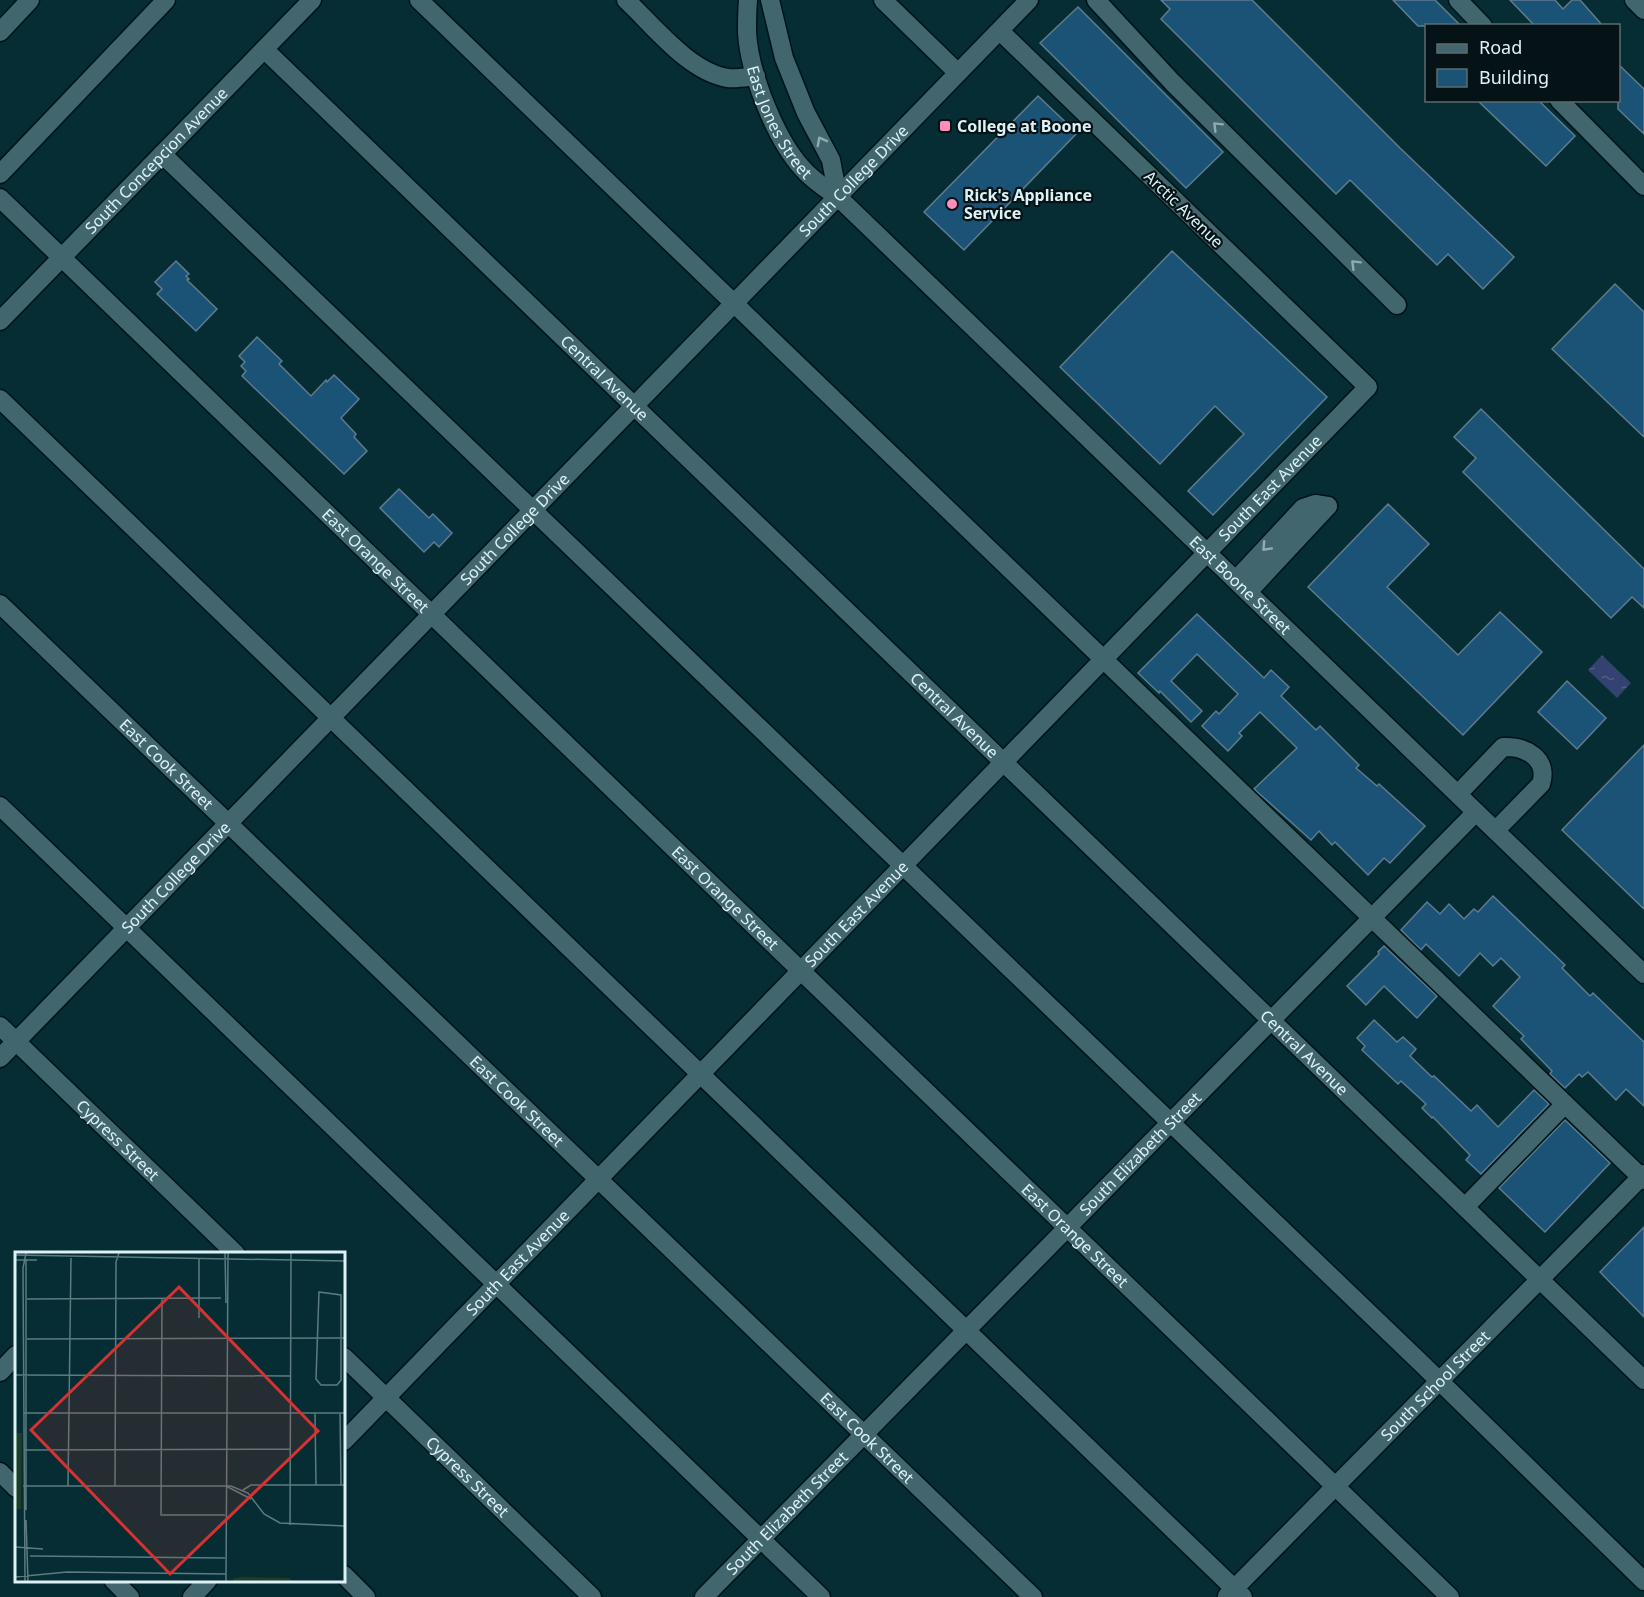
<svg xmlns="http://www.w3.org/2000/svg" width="1644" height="1597" viewBox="0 0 1644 1597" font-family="'Noto Sans',sans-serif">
  <defs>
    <pattern id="water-ripples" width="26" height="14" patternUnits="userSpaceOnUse" patternTransform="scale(1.5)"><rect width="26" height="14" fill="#334270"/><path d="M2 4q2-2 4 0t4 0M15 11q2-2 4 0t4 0" fill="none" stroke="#505e85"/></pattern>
  </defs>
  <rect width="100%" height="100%" fill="#052d33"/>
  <path fill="url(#water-ripples)" d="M1602,655L1631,683L1617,698L1588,670Z"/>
  <g fill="#1a5375" stroke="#607b8e" stroke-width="1.5">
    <path d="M1161,0H1252L1400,148L1514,257L1483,289L1448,254L1437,265L1350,180L1336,194L1161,19L1170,9Z"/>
    <path d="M1393,0H1435L1461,26H1418Z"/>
    <path d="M1510,0H1555L1563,9L1572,0H1580L1603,26H1535Z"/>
    <path d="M1078,7L1223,152L1186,188L1040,43Z"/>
    <path d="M1618,64L1644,89V134L1618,109Z"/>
    <path d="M1038,96L1077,133L964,250L924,212Z"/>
    <path d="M1477,100H1538L1575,136L1546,166Z"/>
    <path d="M1172,251L1327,397L1213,515L1188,491L1244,434L1215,406L1160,464L1060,367Z"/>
    <path d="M176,261L189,274L186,276L189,279L187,280L217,309L196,331L157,294L162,289L155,282Z"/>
    <path d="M1615,284L1644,312V437L1552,349Z"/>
    <path d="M257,337L282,361L279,364L311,396L326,380L327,382L334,375L359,399L341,418L356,434L354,437L367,451L344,474L242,376L246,371L241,366L245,362L239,356Z"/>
    <path d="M1481,409L1644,569V608L1632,597L1611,618L1463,472L1476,458L1454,437Z"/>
    <path d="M399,489L429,518L433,514L452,533L439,547L434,542L424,552L380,508Z"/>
    <path d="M1388,504L1429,544L1387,587L1458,655L1500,612L1542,652L1463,735L1308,587Z"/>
    <path d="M1197,614L1264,678L1271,670L1289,687L1281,696L1316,730L1320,726L1359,765L1356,768L1377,786L1379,784L1425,826L1390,863L1384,858L1368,875L1335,842L1332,845L1319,831L1311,840L1254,789L1297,748L1260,712L1239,733L1242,736L1228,751L1202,726L1216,711L1219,714L1238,694L1197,654L1171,681L1202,711L1191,722L1160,691L1159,693L1138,673Z"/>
    <path d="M1567,681L1606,718L1577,749L1538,712Z"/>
    <path d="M1644,745V909L1562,830Z"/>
    <path d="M1493,896L1565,965L1562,968L1590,996L1593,993L1644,1042V1106L1626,1089L1616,1100L1588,1072L1582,1077L1579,1074L1565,1088L1550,1074L1552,1071L1521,1039L1524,1036L1493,1006L1520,977L1501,958L1493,966L1480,953L1459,976L1426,944L1421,950L1401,930L1427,902L1440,914L1449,904L1464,919L1474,909L1478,912Z"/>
    <path d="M1384,946L1437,996L1417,1018L1384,986L1366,1005L1347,986L1379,954L1378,952Z"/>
    <path d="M1374,1020L1397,1042L1403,1037L1416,1049L1410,1056L1432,1077L1434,1076L1471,1111L1477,1105L1498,1127L1534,1090L1549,1104L1481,1174L1466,1160L1470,1155L1433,1117L1432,1118L1422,1108L1426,1104L1401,1081L1398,1084L1362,1050L1365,1046L1357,1038Z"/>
    <path d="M1565,1120L1610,1163L1545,1232L1499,1188Z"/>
    <path d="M1644,1227V1317L1600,1272Z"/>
  </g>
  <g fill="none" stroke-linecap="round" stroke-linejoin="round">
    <defs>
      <g id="minor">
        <path d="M419,0L1644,1180"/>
        <path d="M626,0C654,26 689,72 728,78C737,79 747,77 756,76"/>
        <path id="s1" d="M748,0C747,11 747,22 747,32C749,72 775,138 802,168C812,180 825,188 838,197L1644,974"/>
        <path d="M770,0L784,58L806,113L831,160L838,197"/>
        <path d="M883,0L958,73"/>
        <path d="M1096,0L1173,83L1397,305"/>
        <path d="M1458,0L1483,26"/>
        <path d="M1634,0L1644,10"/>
        <path d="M0,32L30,0"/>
        <path id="s2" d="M265,50L1644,1380"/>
        <path d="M1559,100L1644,186"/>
        <path d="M162,154L1422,1364L1644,1581"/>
        <path d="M0,174L166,0"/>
        <path id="s3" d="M0,198L1450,1597"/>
        <path id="s4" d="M0,321L312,0"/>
        <path d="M0,399L1243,1597"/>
        <path d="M1236,580L1303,508L1315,504L1328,506"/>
        <path d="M1248,592L1328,506"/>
        <path id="s5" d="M0,604L1033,1597"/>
        <path d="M1458,794L1503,747C1526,746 1549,759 1541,784L1496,830"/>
        <path d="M0,806L821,1597"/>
        <path id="s6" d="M0,1026L236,1254"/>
        <path id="s7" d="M0,1058L1029,0"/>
        <path d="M1465,1207L1565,1104"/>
        <path id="s8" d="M344,1357L592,1597"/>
        <path d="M0,1372L16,1355"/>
        <path id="s9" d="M344,1441L1368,387L1000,31"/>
        <path d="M0,1472L16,1488"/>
        <path d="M344,1575L366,1597"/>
        <path d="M113,1580L130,1597"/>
        <path id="s10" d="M1227,1596L1644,1174"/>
        <path d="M192,1597L208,1580"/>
        <path id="s11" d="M704,1597L1476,812"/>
      </g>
    </defs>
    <use href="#minor" stroke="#001419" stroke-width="21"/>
    <use href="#minor" stroke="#41666d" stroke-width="18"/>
  </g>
  <defs><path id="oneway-chevron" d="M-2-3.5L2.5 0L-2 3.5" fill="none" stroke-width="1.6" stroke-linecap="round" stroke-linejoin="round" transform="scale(1.5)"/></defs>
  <g stroke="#90acb2">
    <use href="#oneway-chevron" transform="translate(1217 126) rotate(-135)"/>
    <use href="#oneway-chevron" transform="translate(821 141) rotate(-118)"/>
    <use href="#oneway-chevron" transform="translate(1355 264) rotate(-135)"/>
    <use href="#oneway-chevron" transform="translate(1266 547) rotate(133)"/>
  </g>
  <g fill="#ff8eba" stroke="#051316" stroke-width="2">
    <rect x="939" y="120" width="12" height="12" rx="3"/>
    <circle cx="952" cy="204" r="6"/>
  </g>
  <g text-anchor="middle" stroke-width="4.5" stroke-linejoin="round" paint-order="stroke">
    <g font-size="16" fill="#def2f6" stroke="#051316">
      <text dy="6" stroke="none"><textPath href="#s1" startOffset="129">East Jones Street</textPath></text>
      <text dy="6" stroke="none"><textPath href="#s4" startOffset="224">South Concepcion Avenue</textPath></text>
      <text dy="6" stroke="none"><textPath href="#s7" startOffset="1224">South College Drive</textPath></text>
      <text transform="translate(1184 209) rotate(44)" y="6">Arctic Avenue</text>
      <text dy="6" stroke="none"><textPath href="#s2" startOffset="472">Central Avenue</textPath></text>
      <text dy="6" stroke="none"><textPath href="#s9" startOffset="1329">South East Avenue</textPath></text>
      <text dy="6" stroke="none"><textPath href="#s7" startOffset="738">South College Drive</textPath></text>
      <text dy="6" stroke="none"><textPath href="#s3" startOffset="522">East Orange Street</textPath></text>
      <text dy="6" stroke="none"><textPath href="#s1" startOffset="786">East Boone Street</textPath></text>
      <text dy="6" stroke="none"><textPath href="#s2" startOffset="958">Central Avenue</textPath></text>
      <text dy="6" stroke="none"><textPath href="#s5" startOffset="231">East Cook Street</textPath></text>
      <text dy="6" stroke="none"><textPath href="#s7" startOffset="252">South College Drive</textPath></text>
      <text dy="6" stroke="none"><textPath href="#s3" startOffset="1008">East Orange Street</textPath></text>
      <text dy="6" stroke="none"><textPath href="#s9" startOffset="735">South East Avenue</textPath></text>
      <text dy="6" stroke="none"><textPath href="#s2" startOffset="1444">Central Avenue</textPath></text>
      <text dy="6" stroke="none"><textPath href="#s5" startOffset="717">East Cook Street</textPath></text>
      <text dy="6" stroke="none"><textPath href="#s6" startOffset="164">Cypress Street</textPath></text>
      <text dy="6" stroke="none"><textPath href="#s11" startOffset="622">South Elizabeth Street</textPath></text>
      <text dy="6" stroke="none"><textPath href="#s3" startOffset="1494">East Orange Street</textPath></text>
      <text dy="6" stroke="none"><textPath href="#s9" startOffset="249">South East Avenue</textPath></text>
      <text dy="6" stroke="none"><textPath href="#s10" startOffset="296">South School Street</textPath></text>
      <text dy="6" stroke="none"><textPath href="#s5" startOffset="1203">East Cook Street</textPath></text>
      <text dy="6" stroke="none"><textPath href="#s8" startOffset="172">Cypress Street</textPath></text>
      <text dy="6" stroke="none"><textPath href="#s11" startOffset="118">South Elizabeth Street</textPath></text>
    </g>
    <g font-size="16" font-weight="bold" fill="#def2f6" stroke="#051316" text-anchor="start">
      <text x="957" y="132">College at Boone</text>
      <text x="964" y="201">Rick's Appliance<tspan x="964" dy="18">Service</tspan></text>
    </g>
  </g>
  <g transform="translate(15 1252)">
    <rect width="330" height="330" fill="#052d33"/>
    <path d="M0,181H7L6,257H0ZM230,325L274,326L277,329H218V326Z" fill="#1b3e26"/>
    <path fill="none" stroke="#5c7c81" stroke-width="1.5" d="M210,1L211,51M0,3L330,9M0,8H22M304,40L326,43V128L322,133H306L301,127ZM147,46L146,263H210M12,47L206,46M184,66V6M12,87L330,86M0,123L275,124M9,161H330M300,161L301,233M325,161L326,233M9,198L275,197M8,234H216L233,241L249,262L265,271L330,274M53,234L56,6M100,234L101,10L104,1M211,234L236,247M228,238L236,233H330M11,258V7M11,268L13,329M275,273L276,1M0,295L28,297M15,304L210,306M0,325L52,320L211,322M10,329L8,16L11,1M211,329L213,1"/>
    <path fill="#d63232" fill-opacity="0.15" stroke="#d63232" stroke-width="3" d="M164,35L303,179L155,322L16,178Z"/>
    <rect width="330" height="330" fill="none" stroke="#def2f6" stroke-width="3"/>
  </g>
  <rect x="1425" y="24" width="195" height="78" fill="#051316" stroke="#5c6c70" stroke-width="1.5"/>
  <rect x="1437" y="44" width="30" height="9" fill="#41666d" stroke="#5c6c70" stroke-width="1.5"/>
  <text x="1479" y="54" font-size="18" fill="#def2f6">Road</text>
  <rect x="1437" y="69" width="30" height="18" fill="#1a5375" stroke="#5c6c70" stroke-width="1.5"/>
  <text x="1479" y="84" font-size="18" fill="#def2f6">Building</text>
</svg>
